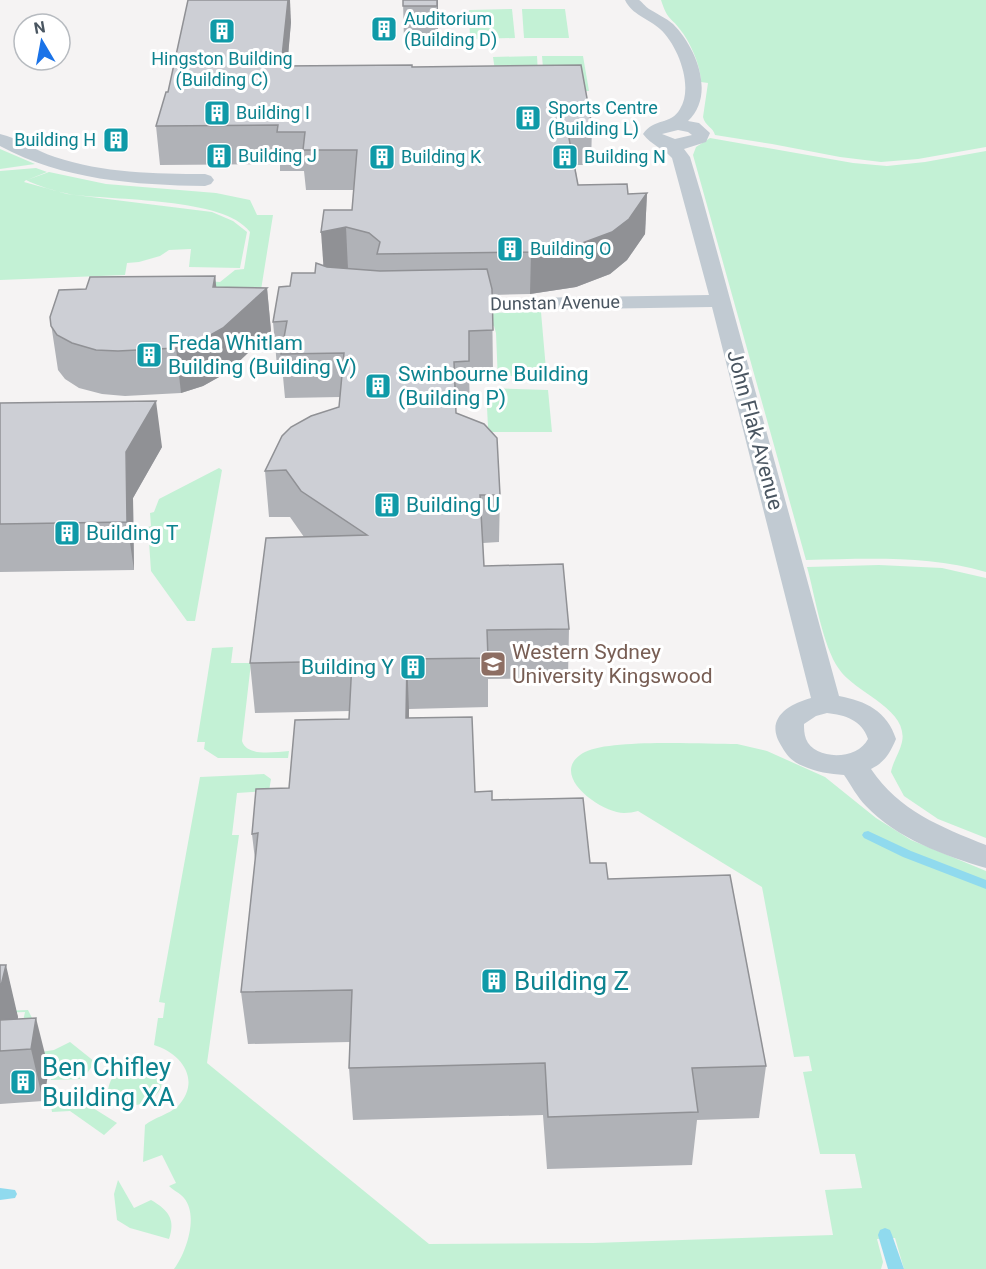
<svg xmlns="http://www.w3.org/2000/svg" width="986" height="1269" viewBox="0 0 986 1269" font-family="Roboto,sans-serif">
  <rect width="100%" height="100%" fill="#f5f3f3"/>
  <g fill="#c3f1d5">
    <path d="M661,0H986V147L918,159L881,162L840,157L772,144L715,135C713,127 705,126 703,117L708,83L701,82C701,67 691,44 682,32C671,16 668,22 661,0Z"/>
    <path d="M512,9L515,38L470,39L469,10Z"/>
    <path d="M522,9H565L569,38H524Z"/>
    <path d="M537,56L539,91H498L493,57Z"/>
    <path d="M542,56H583L589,91H545Z"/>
    <path d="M710,138L853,163L887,166L925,162L986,151V572C927,555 866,559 806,560L693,155L696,147Z"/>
    <path d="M0,149L35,164L0,169Z"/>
    <path d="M36,168L47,172L27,180L49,172L106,184L216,193L250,200L257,215H273L257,315L191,280L220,282L235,270L244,269L250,232C225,197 113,201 69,194C55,191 38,186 26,180L24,182L67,194L212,212L233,221L247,232L240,268L189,267L191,249L169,250L160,256L139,262L127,263L125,275L0,280V171Z"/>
    <path d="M541,312L547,381L537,382L536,376H508L507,382H498L496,333L494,326L469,313Z"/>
    <path d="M486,388L548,390L552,432H490L488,427Z"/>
    <path d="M219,468L222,470L195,621H187L151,571L148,527L151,526L150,513L154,512L159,499Z"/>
    <path d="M879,565L942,568L986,578V838L938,819L904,796L891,772C893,761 900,752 902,742C909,709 855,693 839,669C822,645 815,595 807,567Z"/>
    <path d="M233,647L231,663H251L242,741C247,757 274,752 289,751L288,758H218L204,749L205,742H197L212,648Z"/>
    <path d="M737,744L767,751L825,777L876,818L911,840L986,871V1269H904L895,1238L877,1239L883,1262L881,1269H174C186,1253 199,1216 184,1198C180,1193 174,1191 169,1186L176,1183L162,1155L143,1162L145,1125C155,1117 168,1115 178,1106C202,1080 181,1053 154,1045L158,1018H163L165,1003L159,1002L200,777L264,774L271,779L269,791L237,793L232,835H239L207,1063L429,1244L593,1243L833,1235L825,1190L862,1188L855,1154H820L803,1072L812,1071L809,1056L794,1057L762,887L638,811C634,812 629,813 624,813C601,813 545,773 585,752C611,739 703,744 737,744Z"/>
    <path d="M28,1010L34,1022L41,1052L54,1050L70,1042L95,1062L83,1079L51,1080L53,1064L13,1066L25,1012L0,1013V1011Z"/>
    <path d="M145,1064C184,1079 147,1117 115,1102L108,1090C111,1070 127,1064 145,1064Z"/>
    <path d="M86,1090L93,1108L117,1123L104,1135L70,1111L52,1112L49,1095Z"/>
    <path d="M118,1180L134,1208L151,1200C168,1210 176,1219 169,1239L130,1228L117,1220L114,1194Z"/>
  </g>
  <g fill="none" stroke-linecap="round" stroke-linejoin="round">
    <g fill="#90daee" fill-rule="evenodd">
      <path d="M868,831L911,851L986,880V889L903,857L864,838L862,835L864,832Z"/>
      <path d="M0,1188L15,1190L17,1194L15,1198L0,1200Z"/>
      <path d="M885,1228L890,1230L892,1235L904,1269H888L878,1235L880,1230Z"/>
    </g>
    <g fill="#c1cad2" fill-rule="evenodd">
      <path d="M625,0C628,0 635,0 639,0C641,1 646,7 649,9C657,14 666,18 673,24C696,47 716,95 688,121L699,123L710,133L706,142L684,149L690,157L702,197L839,696C866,701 887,711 896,739C890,753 885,762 871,769C899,811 941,827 986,845V868C945,856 896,838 866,806C857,797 851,785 844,775C830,774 816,772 803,766C793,762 787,756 782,747C764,720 786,705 811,698L712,307L458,311L451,309L448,305L451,301L458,299L709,295L672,158C663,148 651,145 643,134C654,118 671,125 680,109C694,87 678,45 660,29C648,18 632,15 625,0ZM678,130L688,132L692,135L675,139L662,134ZM827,713C845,715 862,720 868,739C857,761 814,760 806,739C804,734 804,728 804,724L816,716Z"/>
      <path d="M0,134C19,138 36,151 55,157C103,173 155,174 205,174L211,176L214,180L211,184L205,186C135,185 63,180 0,146Z"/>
    </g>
  </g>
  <g fill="#b0b2b7">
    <path d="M403,0H438V41L404,42Z"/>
    <path d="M291,22L287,66L412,67L592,126L591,165H575L578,185L628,194L647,193L645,234L627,260L610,274L576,287L530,294L492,295L493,374L469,375L470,406L456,407V413L500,495L499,542L483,543L484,566L569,629L568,678L488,679V707L409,709V718L475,792L492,800L590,863L608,879L766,1066L759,1118L697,1120L692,1165L547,1169L543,1115L353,1120L349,1068L350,1042L248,1044L241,992L255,860L252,834L289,788L349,719L350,711L255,713L250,663L304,537L290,517H269L265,471L339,407L340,397L285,398L282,366H277L273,322L290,286L315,273L323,265L352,210L354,190H306L304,171H280V164L160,165L156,126L168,92Z"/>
    <path d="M215,276L216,287L267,288L271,331L228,372L203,386L181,393L125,396L102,394L79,388L65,379L58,370L50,317L86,289Z"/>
    <path d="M0,403L162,447L133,498L134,570L0,572Z"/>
    <path d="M0,965L18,1017V1019L49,1070L43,1101L0,1104Z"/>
  </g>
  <g fill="#909195">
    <path d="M288,0H290L291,22L284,103L281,66Z"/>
    <path d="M437,0H438V41Z"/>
    <path d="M647,193L645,234L627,260L610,274L576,287L530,294L531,252Z"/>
    <path d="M346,227L348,269L324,274L321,232Z"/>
    <path d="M215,276L220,318L213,287Z"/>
    <path d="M267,288L271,331L228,372L203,386L181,393L176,348Z"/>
    <path d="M156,401L162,447L133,498L134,570L127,522L126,452Z"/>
    <path d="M407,659L409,709L408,768L406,718Z"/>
    <path d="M6,965L18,1017L11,1050L0,1047V990Z"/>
    <path d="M36,1018L49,1070L43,1101L31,1049Z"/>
  </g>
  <g fill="#cdcfd5" stroke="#909195" stroke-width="1.5">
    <path d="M188,0H288L281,66L412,65V67L581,65L592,126H575L576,133H568L578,185L627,184L628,194L647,193L629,219L612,232L577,245L531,252L377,254L380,242L369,233L346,227L321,232L324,210H352L357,150H303L305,132H277L278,125L156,126L166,92H168Z"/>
    <rect x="403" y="0" width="34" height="6"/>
    <path d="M316,263L327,267L380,271L487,269L492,289L493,330L469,331V361L454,362L456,413L484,424L497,438L500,495H480L484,566L563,564L569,629L487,630L488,658L407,659L406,718L472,717L475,792L492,791V800L583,798L590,863H606L608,879L730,875L766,1066L692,1068L698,1112L548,1117L545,1063L349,1068L352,990L241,992L258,833L252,834L256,789L289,788L295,720L349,719L352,661L250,663L266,538L367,535L301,491L286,470L265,471L282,436L291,427L311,416L339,407L344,353L281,354L287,321L273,322L279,287L290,286L292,273H315Z"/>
    <path d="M215,276L213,287L267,288L223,328L198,342L176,348L118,351L96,350L72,343L57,335L51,326L50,317L59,290L86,289L90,277Z"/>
    <path d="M156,401L126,452L127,522L0,524V403Z"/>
    <path d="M0,965H6L0,990Z"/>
    <path d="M36,1018L31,1049L0,1051V1020Z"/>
  </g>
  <defs>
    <symbol id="building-square" viewBox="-11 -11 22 22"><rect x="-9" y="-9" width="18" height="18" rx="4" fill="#0f9aa8" stroke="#fff"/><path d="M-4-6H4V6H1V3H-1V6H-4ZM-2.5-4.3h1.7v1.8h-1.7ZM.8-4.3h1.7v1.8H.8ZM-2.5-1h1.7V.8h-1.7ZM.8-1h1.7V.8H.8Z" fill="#fff"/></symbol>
    <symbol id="university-square" viewBox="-11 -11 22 22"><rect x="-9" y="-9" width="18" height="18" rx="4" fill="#8d6e63" stroke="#fff"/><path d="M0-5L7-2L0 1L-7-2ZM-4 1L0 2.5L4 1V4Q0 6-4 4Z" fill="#fff"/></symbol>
  </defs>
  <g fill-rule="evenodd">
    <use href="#building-square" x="369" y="14" width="30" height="30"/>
    <use href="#building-square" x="207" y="16" width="30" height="30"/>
    <use href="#building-square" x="202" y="98" width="30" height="30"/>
    <use href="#building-square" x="513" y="103" width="30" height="30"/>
    <use href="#building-square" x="101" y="125" width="30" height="30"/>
    <use href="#building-square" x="204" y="141" width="30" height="30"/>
    <use href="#building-square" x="367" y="142" width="30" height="30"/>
    <use href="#building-square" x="550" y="142" width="30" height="30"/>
    <use href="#building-square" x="495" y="234" width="30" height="30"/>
    <use href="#building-square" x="134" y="340" width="30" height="30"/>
    <use href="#building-square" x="363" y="371" width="30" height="30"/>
    <use href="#building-square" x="372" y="490" width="30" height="30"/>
    <use href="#building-square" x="52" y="518" width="30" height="30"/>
    <use href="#university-square" x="478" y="649" width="30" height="30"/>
    <use href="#building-square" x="398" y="652" width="30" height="30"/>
    <use href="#building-square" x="479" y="966" width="30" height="30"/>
    <use href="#building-square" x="8" y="1067" width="30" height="30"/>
  </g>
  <g text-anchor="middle" stroke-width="6" stroke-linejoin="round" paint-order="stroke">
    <g font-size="18" fill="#0d838f" stroke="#fff" text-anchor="start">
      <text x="404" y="25">Auditorium<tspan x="404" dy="21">(Building D)</tspan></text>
      <text x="222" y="65" text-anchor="middle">Hingston Building<tspan x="222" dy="21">(Building C)</tspan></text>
      <text x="548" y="114">Sports Centre<tspan x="548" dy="21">(Building L)</tspan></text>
      <text x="236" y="119">Building I</text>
      <text x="96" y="146" text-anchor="end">Building H</text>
      <text x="238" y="162">Building J</text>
      <text x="401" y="163">Building K</text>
      <text x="584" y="163">Building N</text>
      <text x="530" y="255">Building O</text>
    </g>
    <g font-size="18" fill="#4a5661" stroke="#fff">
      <text transform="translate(555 303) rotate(-1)" y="6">Dunstan Avenue</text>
    </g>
    <g font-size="21" fill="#0d838f" stroke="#fff" text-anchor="start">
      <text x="168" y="350">Freda Whitlam<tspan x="168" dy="24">Building (Building V)</tspan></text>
      <text x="398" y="381">Swinbourne Building<tspan x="398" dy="24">(Building P)</tspan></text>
      <text x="406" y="512">Building U</text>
      <text x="86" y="540">Building T</text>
      <text x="394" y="674" text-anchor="end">Building Y</text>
    </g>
    <g font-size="21" fill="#4a5661" stroke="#fff">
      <text transform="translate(755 430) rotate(75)" y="7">John Flak Avenue</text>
    </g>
    <g font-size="21" fill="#785e54" stroke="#fff" text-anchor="start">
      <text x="512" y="659">Western Sydney<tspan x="512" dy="24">University Kingswood</tspan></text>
    </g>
    <g font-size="26" fill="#0d838f" stroke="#fff" text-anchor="start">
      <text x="514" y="990">Building Z</text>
      <text x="42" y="1076">Ben Chifley<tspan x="42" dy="30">Building XA</tspan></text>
    </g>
  </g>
  <g transform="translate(42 42) rotate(350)"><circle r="28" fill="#ffffff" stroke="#b7bbc0" stroke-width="1.5"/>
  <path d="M0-4.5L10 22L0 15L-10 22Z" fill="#1a73e8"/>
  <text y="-9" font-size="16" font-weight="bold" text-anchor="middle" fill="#4a5661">N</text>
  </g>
</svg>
